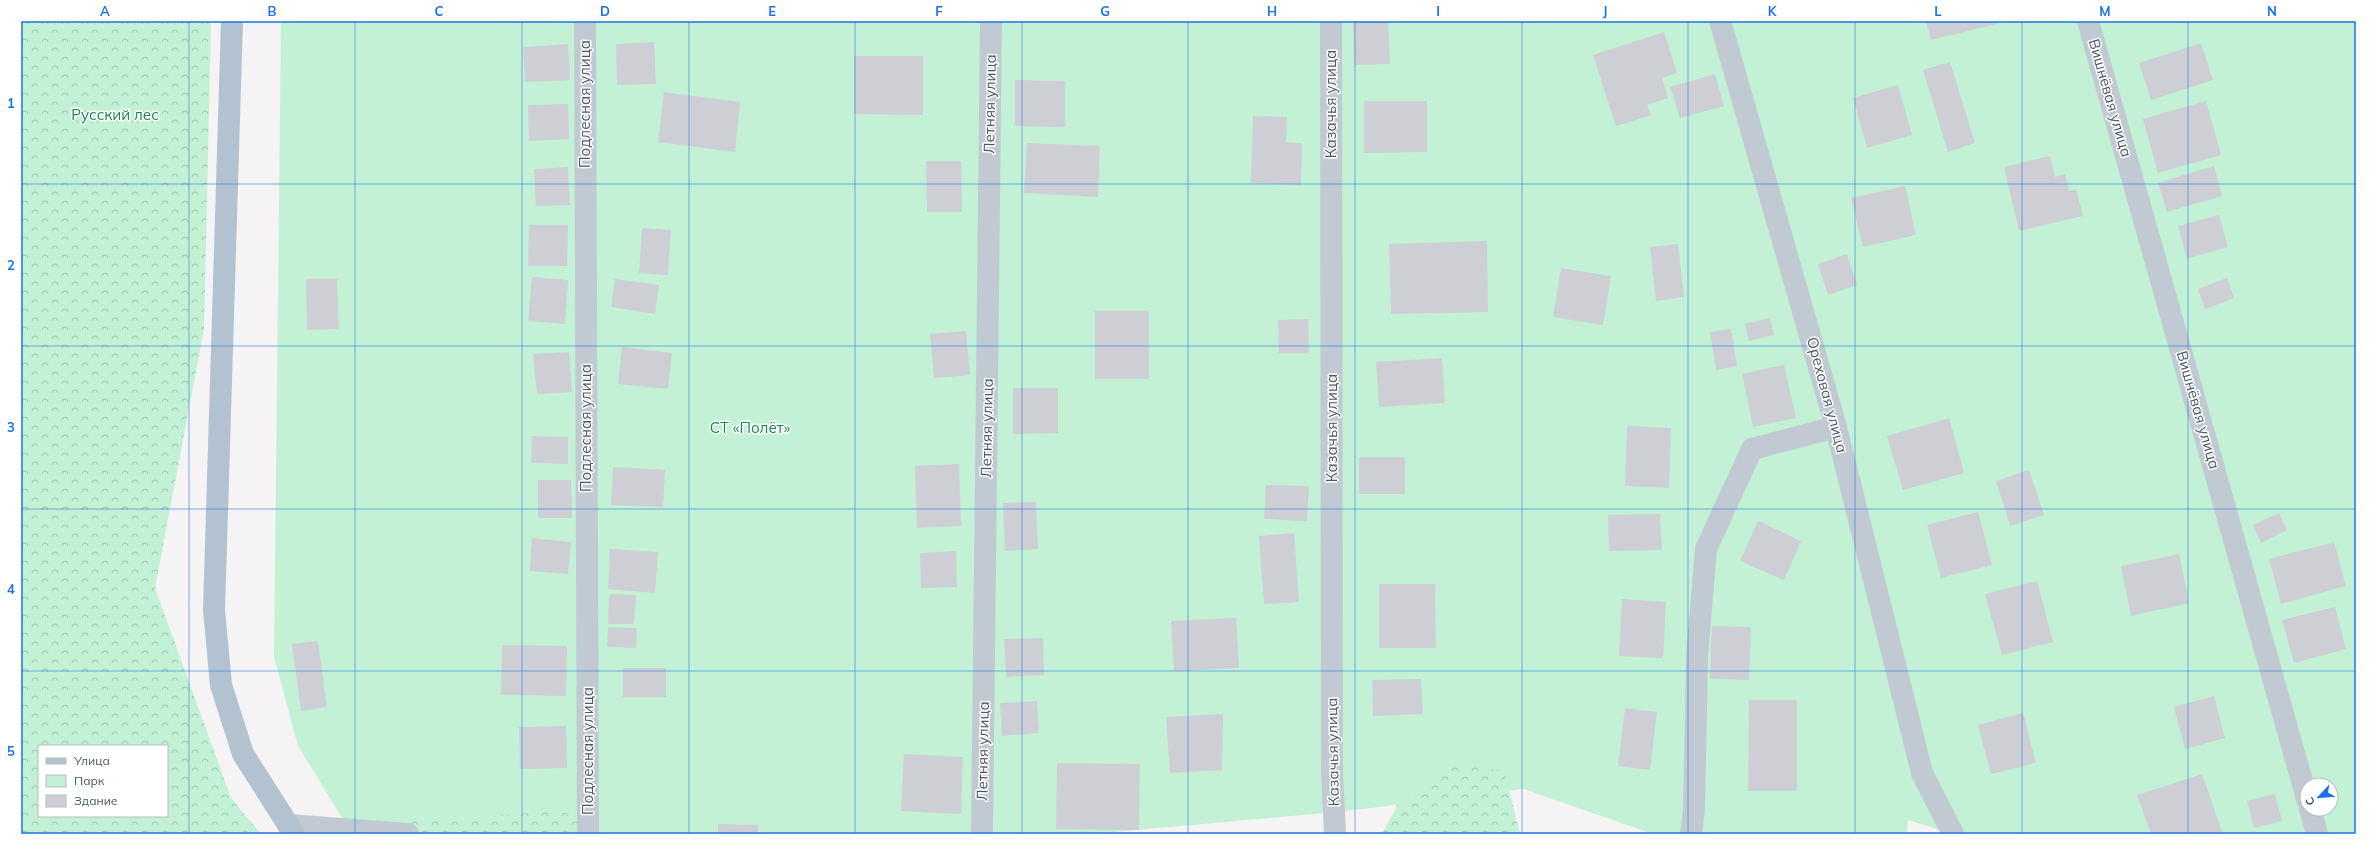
<svg xmlns="http://www.w3.org/2000/svg" width="2377" height="855" viewBox="0 0 2377 855" font-family="Mulish,sans-serif">
  <defs>
    <pattern id="forest-crowns" width="20" height="18" patternUnits="userSpaceOnUse"><rect width="20" height="18" fill="#c3f1d5"/><path d="M2 6a3 3 0 1 1 6 0M12 15a3 3 0 1 1 6 0" fill="none" stroke="#a0c6b0"/></pattern>
  </defs>
  <rect width="100%" height="100%" fill="#f5f3f3"/>
  <path fill="#c3f1d5" fill-rule="evenodd" d="M281,21H2356V834H1952L1908,820L1907,834H1653L1523,789L1346,811L1092,834H352L298,746L274,657ZM2307,785H2331V809H2307Z"/>
  <g fill="url(#forest-crowns)" fill-rule="evenodd">
    <path d="M21,21H211L204,329L155,588L231,798L261,834H21ZM39,746H167V816H39Z"/>
    <path d="M1458,764L1504,771L1520,834H1382L1398,804Z"/>
    <path d="M563,811L594,834H399L406,821Z"/>
  </g>
  <g fill="#cdcfd5">
    <path d="M1353,21H1388L1390,64L1354,65Z"/>
    <path d="M1926,21H2004V22L1931,40Z"/>
    <path d="M1664,32L1677,73L1662,78L1668,98L1647,105L1651,115L1616,126L1593,55Z"/>
    <path d="M654,42L656,84L617,85L616,44Z"/>
    <path d="M2201,43L2213,80L2151,100L2139,63Z"/>
    <path d="M568,44L570,80L525,82L523,47Z"/>
    <path d="M854,56H923V115L854,114Z"/>
    <path d="M1950,62L1975,143L1948,152L1923,70Z"/>
    <path d="M1715,74L1724,106L1680,118L1670,87Z"/>
    <path d="M1015,80L1065,81V127L1015,126Z"/>
    <path d="M1898,85L1912,135L1867,148L1853,98Z"/>
    <path d="M664,92L740,102L735,152L658,142Z"/>
    <path d="M1364,101H1427V152L1364,153Z"/>
    <path d="M2206,101L2221,155L2158,173L2143,119Z"/>
    <path d="M568,104L569,139L529,141L528,105Z"/>
    <path d="M1253,116L1287,117L1286,142L1302,143L1301,185L1251,183Z"/>
    <path d="M1027,143L1100,146L1098,197L1024,193Z"/>
    <path d="M2050,156L2055,177L2065,174L2069,191L2076,189L2083,216L2019,231L2004,167Z"/>
    <path d="M926,161H961L962,212H927Z"/>
    <path d="M2214,166L2222,196L2167,212L2158,183Z"/>
    <path d="M568,167L570,205L536,206L534,169Z"/>
    <path d="M1905,186L1916,235L1863,247L1851,198Z"/>
    <path d="M2219,215L2228,247L2187,259L2178,226Z"/>
    <path d="M529,225H568L567,266H528Z"/>
    <path d="M642,228L671,230L668,275L639,273Z"/>
    <path d="M1487,241L1488,312L1391,314L1389,244Z"/>
    <path d="M1678,244L1684,297L1656,301L1650,247Z"/>
    <path d="M1847,254L1857,285L1828,295L1818,264Z"/>
    <path d="M1561,268L1611,276L1603,325L1553,317Z"/>
    <path d="M532,277L568,280L565,324L528,321Z"/>
    <path d="M2227,278L2234,298L2205,309L2198,289Z"/>
    <path d="M306,279H337L339,329L307,330Z"/>
    <path d="M615,279L659,285L655,314L611,307Z"/>
    <rect x="1095" y="311" width="54" height="68"/>
    <path d="M1770,318L1774,335L1749,341L1745,324Z"/>
    <path d="M1308,319L1309,353H1279L1278,320Z"/>
    <path d="M1731,329L1737,366L1716,370L1710,332Z"/>
    <path d="M966,331L970,375L934,378L930,334Z"/>
    <path d="M622,347L672,353L668,389L618,384Z"/>
    <path d="M569,352L572,392L537,394L533,354Z"/>
    <path d="M1442,358L1445,403L1379,407L1376,362Z"/>
    <path d="M1784,365L1796,418L1753,427L1742,374Z"/>
    <path d="M1013,388H1058V433L1013,434Z"/>
    <path d="M1949,418L1964,473L1903,490L1887,436Z"/>
    <path d="M1627,426L1671,428L1669,488L1625,486Z"/>
    <path d="M532,436L568,437V464L531,463Z"/>
    <rect x="1359" y="457" width="46" height="37"/>
    <path d="M959,464L961,526L917,528L915,466Z"/>
    <path d="M613,467L665,470L663,507L611,505Z"/>
    <path d="M2029,470L2044,515L2010,526L1996,481Z"/>
    <path d="M538,480H571L572,518H538Z"/>
    <path d="M1266,485L1309,486L1307,521L1264,519Z"/>
    <path d="M1036,502L1038,549L1005,551L1003,503Z"/>
    <path d="M1978,512L1992,565L1941,578L1927,525Z"/>
    <path d="M2279,513L2287,530L2261,543L2253,525Z"/>
    <path d="M1660,514L1662,550L1609,551L1608,515Z"/>
    <path d="M1758,521L1801,541L1784,580L1740,561Z"/>
    <path d="M1294,533L1299,602L1264,604L1259,536Z"/>
    <path d="M532,538L571,542L568,574L530,571Z"/>
    <path d="M2334,542L2346,586L2281,604L2269,559Z"/>
    <path d="M610,549L658,552L655,593L608,589Z"/>
    <path d="M956,551L957,587L921,588L920,553Z"/>
    <path d="M2179,554L2189,603L2131,616L2121,566Z"/>
    <path d="M2037,581L2053,642L2002,655L1985,594Z"/>
    <path d="M1379,584H1435L1436,648H1379Z"/>
    <path d="M609,594L636,595L634,624H608Z"/>
    <path d="M1622,599L1666,602L1663,658L1619,656Z"/>
    <path d="M2335,607L2346,649L2294,663L2282,620Z"/>
    <path d="M1236,618L1239,668L1174,671L1171,621Z"/>
    <path d="M1712,626L1751,627L1749,680L1710,679Z"/>
    <path d="M608,627L637,628L636,648L607,647Z"/>
    <path d="M1043,638L1044,675L1006,677L1004,639Z"/>
    <path d="M318,641L327,707L301,711L292,644Z"/>
    <path d="M502,645L567,646L566,696L501,695Z"/>
    <rect x="623" y="668" width="43" height="29"/>
    <path d="M1421,679L1423,714L1373,716L1372,680Z"/>
    <path d="M2214,696L2225,738L2185,749L2174,707Z"/>
    <path d="M1749,700H1797V791H1748Z"/>
    <path d="M1037,701L1039,733L1002,736L1000,703Z"/>
    <path d="M1625,708L1657,712L1650,770L1618,766Z"/>
    <path d="M2023,713L2036,763L1991,774L1978,725Z"/>
    <path d="M1223,714L1222,770L1170,773L1166,717Z"/>
    <path d="M566,726L567,768L520,769L519,727Z"/>
    <path d="M904,754L963,757L961,814L901,811Z"/>
    <path d="M1057,763L1140,764L1139,830L1056,829Z"/>
    <path d="M2202,774L2222,832L2216,834H2151L2137,795Z"/>
    <path d="M2275,794L2282,821L2254,828L2247,801Z"/>
    <path d="M718,824L758,825V834H718Z"/>
  </g>
  <g fill="none" stroke-linecap="round" stroke-linejoin="round">
    <g stroke="#c1cad2" stroke-width="22">
      <path d="M585,21L588,834"/>
      <path d="M1331,21L1332,771L1335,834"/>
      <path d="M1720,21L1836,427L1922,773L1953,834"/>
      <path d="M2088,21L2307,799"/>
      <path d="M2310,809L2317,834"/>
      <path d="M288,825L408,834"/>
      <path d="M982,834L991,21"/>
      <path d="M1691,834L1694,810L1697,657L1706,549L1752,449L1836,427"/>
    </g>
    <path stroke="#b3c2d1" stroke-width="22" d="M232,21L214,610L221,685L243,754L294,834"/>
  </g>
  <path fill="none" stroke="#1a73e8" stroke-width="1" stroke-opacity="0.55" d="M189,21V834M355,21V834M522,21V834M689,21V834M855,21V834M1022,21V834M1188,21V834M1355,21V834M1522,21V834M1688,21V834M1855,21V834M2022,21V834M2188,21V834M21,184H2356M21,346H2356M21,509H2356M21,671H2356"/>
  <g text-anchor="middle" stroke-width="3" stroke-linejoin="round" paint-order="stroke">
    <g font-size="15" fill="#4a5661" stroke="#fff">
      <text transform="translate(2110 98) rotate(74)" y="5">Вишнёвая улица</text>
      <text transform="translate(585 104) rotate(-90)" y="5">Подлесная улица</text>
      <text transform="translate(990 104) rotate(-89)" y="5">Летняя улица</text>
      <text transform="translate(1331 104) rotate(-90)" y="5">Казачья улица</text>
      <text transform="translate(1827 395) rotate(75)" y="5">Ореховая улица</text>
      <text transform="translate(2198 410) rotate(74)" y="5">Вишнёвая улица</text>
      <text transform="translate(586 428) rotate(-90)" y="5">Подлесная улица</text>
      <text transform="translate(987 428) rotate(-89)" y="5">Летняя улица</text>
      <text transform="translate(1332 428) rotate(-90)" y="5">Казачья улица</text>
      <text transform="translate(588 751) rotate(-90)" y="5">Подлесная улица</text>
      <text transform="translate(983 751) rotate(-89)" y="5">Летняя улица</text>
      <text transform="translate(1333 752) rotate(-91)" y="5">Казачья улица</text>
    </g>
    <g font-size="15" fill="#17864f" stroke="#fff">
      <text x="115" y="120">Русский лес</text>
      <text x="750" y="433">СТ «Полёт»</text>
    </g>
  </g>
  <rect width="2377" height="855" fill="none" stroke="#ffffff" stroke-width="44"/>
  <rect x="38" y="745" width="130" height="72" fill="#ffffff" stroke="#b7bbc0"/>
  <rect x="46" y="758" width="20" height="6" fill="#b3c2d1" stroke="#b7bbc0"/>
  <text x="74" y="765" font-size="12" fill="#4a5661">Улица</text>
  <rect x="46" y="775" width="20" height="12" fill="#c3f1d5" stroke="#b7bbc0"/>
  <text x="74" y="785" font-size="12" fill="#4a5661">Парк</text>
  <rect x="46" y="795" width="20" height="12" fill="#cdcfd5" stroke="#b7bbc0"/>
  <text x="74" y="805" font-size="12" fill="#4a5661">Здание</text>
  <g transform="translate(2319 797) rotate(244)"><circle r="19" fill="#ffffff" stroke="#b7bbc0"/>
  <path d="M0-3L7 15L0 10L-7 15Z" fill="#1a73e8"/>
  <text y="-6" font-size="11" font-weight="bold" text-anchor="middle" fill="#4a5661">С</text>
  </g>
  <rect x="22" y="22" width="2333" height="811" fill="none" stroke="#1a73e8" stroke-width="1.5"/>
  <g font-size="13" text-anchor="middle" font-weight="bold" fill="#1a73e8">
    <text x="105" y="16">A</text>
    <text x="272" y="16">B</text>
    <text x="439" y="16">C</text>
    <text x="605" y="16">D</text>
    <text x="772" y="16">E</text>
    <text x="939" y="16">F</text>
    <text x="1105" y="16">G</text>
    <text x="1272" y="16">H</text>
    <text x="1438" y="16">I</text>
    <text x="1605" y="16">J</text>
    <text x="1772" y="16">K</text>
    <text x="1938" y="16">L</text>
    <text x="2105" y="16">M</text>
    <text x="2272" y="16">N</text>
    <text x="11" y="108">1</text>
    <text x="11" y="270">2</text>
    <text x="11" y="432">3</text>
    <text x="11" y="594">4</text>
    <text x="11" y="756">5</text>
  </g>
</svg>
